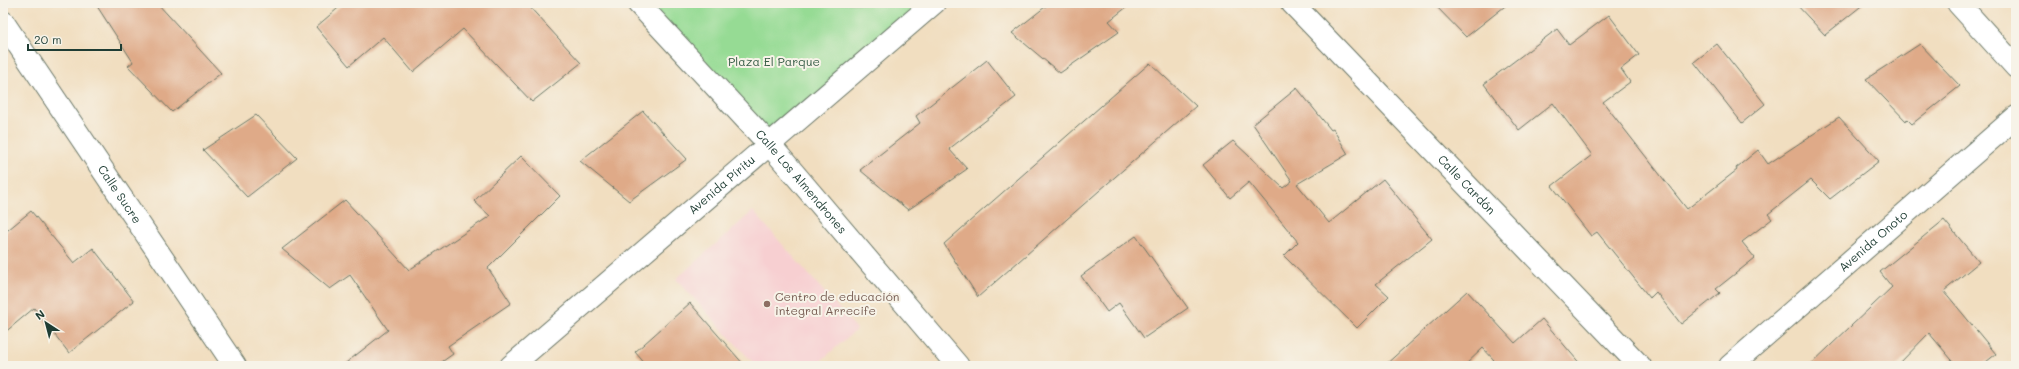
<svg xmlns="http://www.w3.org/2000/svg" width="2019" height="369" viewBox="0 0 2019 369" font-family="Mali,sans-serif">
  <rect width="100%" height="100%" fill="#f7f3e8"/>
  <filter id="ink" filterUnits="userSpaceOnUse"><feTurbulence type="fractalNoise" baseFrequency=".025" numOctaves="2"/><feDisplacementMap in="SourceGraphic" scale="8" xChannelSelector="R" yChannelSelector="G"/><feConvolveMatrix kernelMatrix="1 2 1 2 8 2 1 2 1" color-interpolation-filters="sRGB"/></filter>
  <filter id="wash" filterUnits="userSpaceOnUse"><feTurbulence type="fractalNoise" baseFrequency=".012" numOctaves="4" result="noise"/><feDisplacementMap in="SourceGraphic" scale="16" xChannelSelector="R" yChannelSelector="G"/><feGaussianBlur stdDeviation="0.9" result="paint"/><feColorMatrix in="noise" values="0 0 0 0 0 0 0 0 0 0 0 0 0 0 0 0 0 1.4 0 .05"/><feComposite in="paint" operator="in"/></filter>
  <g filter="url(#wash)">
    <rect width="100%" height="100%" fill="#f1dec0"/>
    <path fill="#f7cfd1" d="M753,211L857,329L815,366H756L676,279Z"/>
    <path fill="#96db94" stroke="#5a8c64" d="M638,3H934L769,144Z"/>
    <g id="blocks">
      <g fill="#dfaa88">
        <path d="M95,3H157L221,73L172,112L128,66L133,62Z"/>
        <path d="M344,3H526L581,63L532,102L463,29L413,72L383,37L349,66L316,27Z"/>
        <path d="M1050,3H1132L1109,21L1119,32L1060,73L1012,33Z"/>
        <path d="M1433,3H1509L1466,37Z"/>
        <path d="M1795,3H1865L1825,35Z"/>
        <path d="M1609,15L1639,55L1621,69L1630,82L1603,102L1687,209L1737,170L1736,168L1758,150L1768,164L1839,117L1879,161L1830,199L1811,180L1768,214L1772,219L1742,242L1755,258L1716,289L1720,293L1681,324L1656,292L1650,298L1597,232L1591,236L1552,186L1592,155L1553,103L1519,130L1484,84L1557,29L1569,45Z"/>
        <path d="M1717,44L1765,104L1742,123L1694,62Z"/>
        <path d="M1920,44L1960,86L1912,124L1907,119L1906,121L1866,79Z"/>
        <path d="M987,60L1016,97L949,149L967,169L908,210L860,170L920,123L916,116Z"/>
        <path d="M1150,63L1196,106L978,297L944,244Z"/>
        <path d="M1297,88L1331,130L1333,129L1348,154L1297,184L1329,223L1383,179L1432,239L1376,284L1389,296L1357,328L1284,256L1298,242L1249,182L1230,198L1203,165L1233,141L1283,188L1292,181L1253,124Z"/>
        <path d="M643,111L687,159L629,201L580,161Z"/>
        <path d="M256,115L297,158L247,197L203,150Z"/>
        <path d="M521,156L560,196L488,268L511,303L448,346L453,354L436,366H342L388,330L350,275L330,289L282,249L345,200L409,270L490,216L474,201Z"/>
        <path d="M31,211L74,263L93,248L134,301L69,353L34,308L3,334V234Z"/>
        <path d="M1944,220L1979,262L1944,291L1996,354L1981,366H1957L1929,333L1897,366H1809L1892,287L1880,272Z"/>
        <path d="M1136,236L1188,308L1144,338L1119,303L1107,312L1081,276Z"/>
        <path d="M1467,291L1515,343L1542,319L1582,366H1487L1494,360L1483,348L1464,366H1384Z"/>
        <path d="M690,303L745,366H647L635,352Z"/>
      </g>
    </g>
  </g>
  <g filter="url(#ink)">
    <use href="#blocks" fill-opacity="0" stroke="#687565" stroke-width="1"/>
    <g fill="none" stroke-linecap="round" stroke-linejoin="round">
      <defs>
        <g id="minor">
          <path id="s1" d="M638,3L769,144L958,366"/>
          <path id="s2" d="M1292,3L1640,366"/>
          <path d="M1958,3L2016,67"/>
          <path id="s3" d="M3,22L235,366"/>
          <path id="s4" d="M511,366L934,3"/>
          <path id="s5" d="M1730,366L2016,117"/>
        </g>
      </defs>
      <use href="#minor" stroke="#687565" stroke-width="24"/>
      <use href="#minor" stroke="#fff" stroke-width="22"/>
    </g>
  </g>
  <circle fill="#8d6e63" stroke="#f7f3e8" stroke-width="1.5" cx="767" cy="304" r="4"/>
  <g text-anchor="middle" stroke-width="4" stroke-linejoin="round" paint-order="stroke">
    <g font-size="12" fill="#375d47" stroke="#f7f3e8">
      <text x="774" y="66">Plaza El Parque</text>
    </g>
    <g font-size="12" fill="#1f3d34" stroke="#f7f3e8">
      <text dy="4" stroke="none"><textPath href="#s1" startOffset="242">Calle Los Almendrones</textPath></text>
      <text dy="4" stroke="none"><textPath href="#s4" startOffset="278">Avenida Píritu</textPath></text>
      <text dy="4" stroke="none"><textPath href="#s2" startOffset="252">Calle Cardón</textPath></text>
      <text dy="4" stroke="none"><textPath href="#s3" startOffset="208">Calle Sucre</textPath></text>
      <text dy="4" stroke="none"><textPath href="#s5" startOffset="190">Avenida Onoto</textPath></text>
    </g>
    <g font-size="12" fill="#785e54" stroke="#f7f3e8" text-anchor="start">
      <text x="775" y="301">Centro de educación<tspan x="775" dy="14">integral Arrecife</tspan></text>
    </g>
  </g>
  <rect width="2019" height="369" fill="none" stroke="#f7f3e8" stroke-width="16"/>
  <g transform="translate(46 323) rotate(324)" stroke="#f7f3e8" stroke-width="3" paint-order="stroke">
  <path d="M0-3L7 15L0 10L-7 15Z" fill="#1f3d34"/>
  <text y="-6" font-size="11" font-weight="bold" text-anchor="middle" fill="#1f3d34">N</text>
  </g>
  <path d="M28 44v6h93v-6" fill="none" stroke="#1f3d34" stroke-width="2"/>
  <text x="34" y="44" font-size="12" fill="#1f3d34" stroke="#f7f3e8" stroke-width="3" paint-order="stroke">20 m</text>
</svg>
